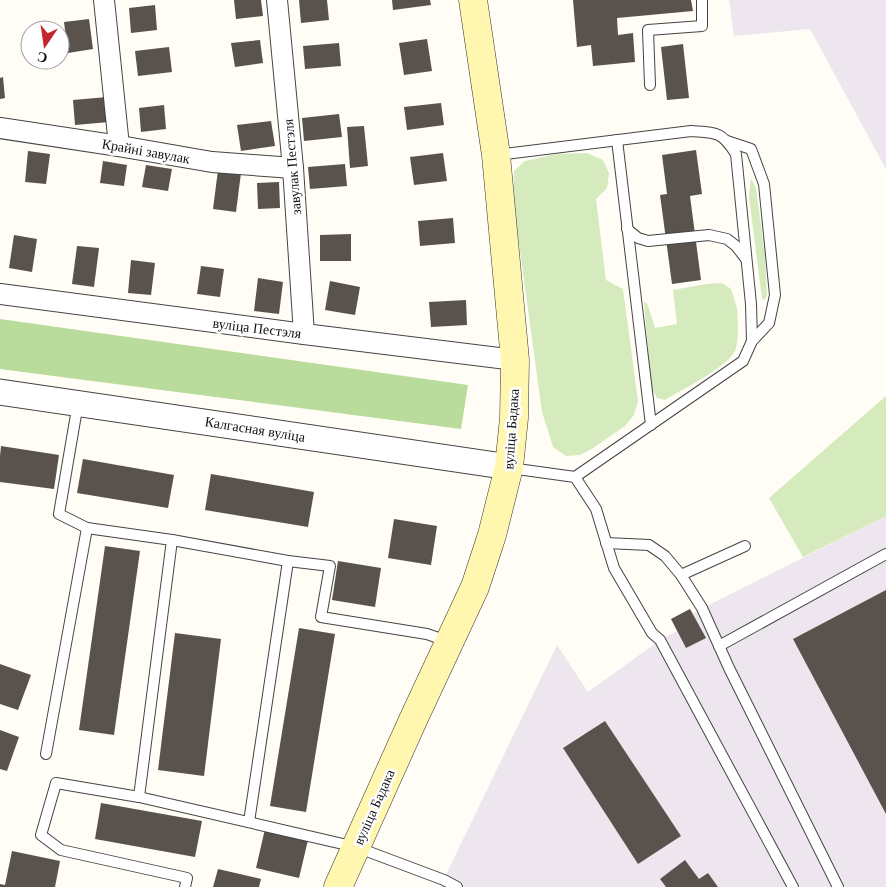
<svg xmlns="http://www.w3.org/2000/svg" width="886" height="887" viewBox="0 0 886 887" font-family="Georgia,serif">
  <rect width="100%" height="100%" fill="#fffdf5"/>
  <g fill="#eee6ef">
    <path d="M729,0H886V169L810,29L734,36Z"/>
    <path d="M886,516V887H440L557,645L588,692L660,640L677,631L671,619L690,609L693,613Z"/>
  </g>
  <g fill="#d5ebbd">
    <path d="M587,153L603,160L609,173L607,188L596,199L606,280L623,289L638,401L634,415L625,426L593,448L580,455L566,456L553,447L542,412L513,200L514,171L525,161L557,154Z"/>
    <path d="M751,178L756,188L765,255L767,296L763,301L761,291L749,197Z"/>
    <path d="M722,283L731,289C733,295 735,301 737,308C738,317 739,343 735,351C726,368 683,389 665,400L657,398L651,386L644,302L647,303L655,328L677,324L673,290L706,284Z"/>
    <path d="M886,396V516L803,557L769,498Z"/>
  </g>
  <path fill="#b9dc9c" d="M0,319L468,385L461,429L0,369Z"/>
  <g fill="#5a524d">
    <path d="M234,0H261L263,16L236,19Z"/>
    <path d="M299,0H327L329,20L301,23Z"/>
    <path d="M392,0H430L431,5L393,10Z"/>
    <path d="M573,0H691L693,11L617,18L618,35L633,33L635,62L593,66L591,45L577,47Z"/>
    <path d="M155,5L157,30L131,33L129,8Z"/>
    <path d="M89,19L93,49L68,53L64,22Z"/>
    <path d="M427,39L432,71L404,75L399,43Z"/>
    <path d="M260,40L263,63L235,67L231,43Z"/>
    <path d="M339,43L341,66L305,69L303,46Z"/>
    <path d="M683,44L689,98L667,100L661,47Z"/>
    <path d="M169,47L172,72L138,76L135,51Z"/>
    <path d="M3,77L5,98L0,99V78Z"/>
    <path d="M107,97L109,122L75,125L73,100Z"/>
    <path d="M441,103L444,125L407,130L404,107Z"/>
    <path d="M164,105L166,129L141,132L139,108Z"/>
    <path d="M339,114L342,137L304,141L302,118Z"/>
    <path d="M271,121L275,146L241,151L237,125Z"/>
    <path d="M364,126L368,166L350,168L347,127Z"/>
    <path d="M696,150L702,194L690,196L701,280L672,284L660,195L667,194L662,155Z"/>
    <path d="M28,151L50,154L46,184L25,182Z"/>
    <path d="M443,153L447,181L414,185L410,157Z"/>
    <path d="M103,161L127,165L124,186L100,183Z"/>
    <path d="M345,164L347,186L310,189L308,167Z"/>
    <path d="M146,165L172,169L168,191L142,187Z"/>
    <path d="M218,170L241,173L236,212L213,209Z"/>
    <path d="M279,182L280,208L258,209L257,183Z"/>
    <path d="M453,218L455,243L420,246L418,221Z"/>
    <path d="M351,234V261H320V235Z"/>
    <path d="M14,235L37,239L32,272L9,268Z"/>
    <path d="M77,246L99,248L94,287L72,284Z"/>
    <path d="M131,260L155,263L151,295L128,293Z"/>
    <path d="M201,266L224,269L220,297L197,294Z"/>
    <path d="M258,278L283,282L279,314L254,311Z"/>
    <path d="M330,281L360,287L355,315L325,310Z"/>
    <path d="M466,300L467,325L431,327L429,302Z"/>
    <path d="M1,446L59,455L54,489L0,482V456Z"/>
    <path d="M83,459L174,475L168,508L77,493Z"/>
    <path d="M211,474L314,492L308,527L205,510Z"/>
    <path d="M394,519L437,526L431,565L388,558Z"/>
    <path d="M105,546L140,551L114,735L79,730Z"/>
    <path d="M338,561L381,568L375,607L332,600Z"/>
    <path d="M886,590V814L793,639Z"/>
    <path d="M690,609L706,638L686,648L671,619Z"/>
    <path d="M299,628L335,634L306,812L270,806Z"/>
    <path d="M175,633L221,639L204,776L158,770Z"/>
    <path d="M0,664L31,675L18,710L0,704Z"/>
    <path d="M605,721L681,836L638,864L563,748Z"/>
    <path d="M0,730L19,737L7,771L0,769Z"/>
    <path d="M101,803L202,821L195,857L95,839Z"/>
    <path d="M265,829L308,840L299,878L256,868Z"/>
    <path d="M12,851L60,861L55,887H0V884L5,885Z"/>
    <path d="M685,860L699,879L708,873L718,887H666L660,879Z"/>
    <path d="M218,869L261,879L259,887H213Z"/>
  </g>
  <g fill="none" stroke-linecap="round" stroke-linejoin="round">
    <defs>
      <g id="service">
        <path d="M650,85L648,30L702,26V0"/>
        <path d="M617,140L651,425"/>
        <path d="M727,141L751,149L764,184L775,295L769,323L752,341"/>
        <path d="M497,155L691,131C717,133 721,131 736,154L751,304L752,341L743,361L575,477"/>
        <path d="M627,229L638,238L648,241L709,235L727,239L736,246L746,259"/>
        <path d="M78,403L59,514L87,528"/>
        <path d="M510,468L575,477L596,509L614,568L652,633L660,640L793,887"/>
        <path d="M172,540L288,561L249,822"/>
        <path d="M606,543L649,545L665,556L681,575L702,608L729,668L838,887"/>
        <path d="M288,561L330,566L321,617L427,634L447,641"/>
        <path d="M681,575L745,546"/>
        <path d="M719,646L886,554"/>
        <path d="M46,754L87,528L172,540L139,797"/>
        <path d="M185,887L187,878L61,850L41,835L56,783L139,797L356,847L444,880L457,887"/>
      </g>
      <g id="minor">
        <path d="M104,0L119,146"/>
        <path d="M277,0L293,168L304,334"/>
        <path d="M0,128L119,146L212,162L293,168"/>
        <path d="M0,294L304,334L515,360"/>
      </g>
      <path id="tertiary" d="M0,392L509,467"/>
      <path id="secondary" d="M338,887L413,720L475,587L492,535L509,467L514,418L515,360L496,155L473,0"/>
    </defs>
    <use href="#service" stroke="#444" stroke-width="12"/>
    <use href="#minor" stroke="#444" stroke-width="22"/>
    <use href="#tertiary" stroke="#444" stroke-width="27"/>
    <use href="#secondary" stroke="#333" stroke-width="29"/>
    <use href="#service" stroke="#fff" stroke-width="10"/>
    <use href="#minor" stroke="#fff" stroke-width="20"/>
    <use href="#tertiary" stroke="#fff" stroke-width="25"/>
    <use href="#secondary" stroke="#fff6b0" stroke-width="28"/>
  </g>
  <g text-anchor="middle" stroke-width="5" stroke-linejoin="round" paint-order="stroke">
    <g font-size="14" fill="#111" stroke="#fff">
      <text transform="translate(146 151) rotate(10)" y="5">Крайні завулак</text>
      <text transform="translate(292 167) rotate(-95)" y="5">завулак Пестэля</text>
      <text transform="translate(257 328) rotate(7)" y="5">вуліца Пестэля</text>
      <text transform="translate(255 429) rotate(9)" y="5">Калгасная вуліца</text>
      <text transform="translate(511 429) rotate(-86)" y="5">вуліца Бадака</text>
      <text transform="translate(374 807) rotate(-66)" y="5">вуліца Бадака</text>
    </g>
  </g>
  <g transform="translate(45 45) rotate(193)"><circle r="24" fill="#ffffff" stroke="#a0a0a0"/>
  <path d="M0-4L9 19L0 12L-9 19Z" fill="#c4262e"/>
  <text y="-8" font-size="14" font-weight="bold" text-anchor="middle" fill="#111111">С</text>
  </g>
</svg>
